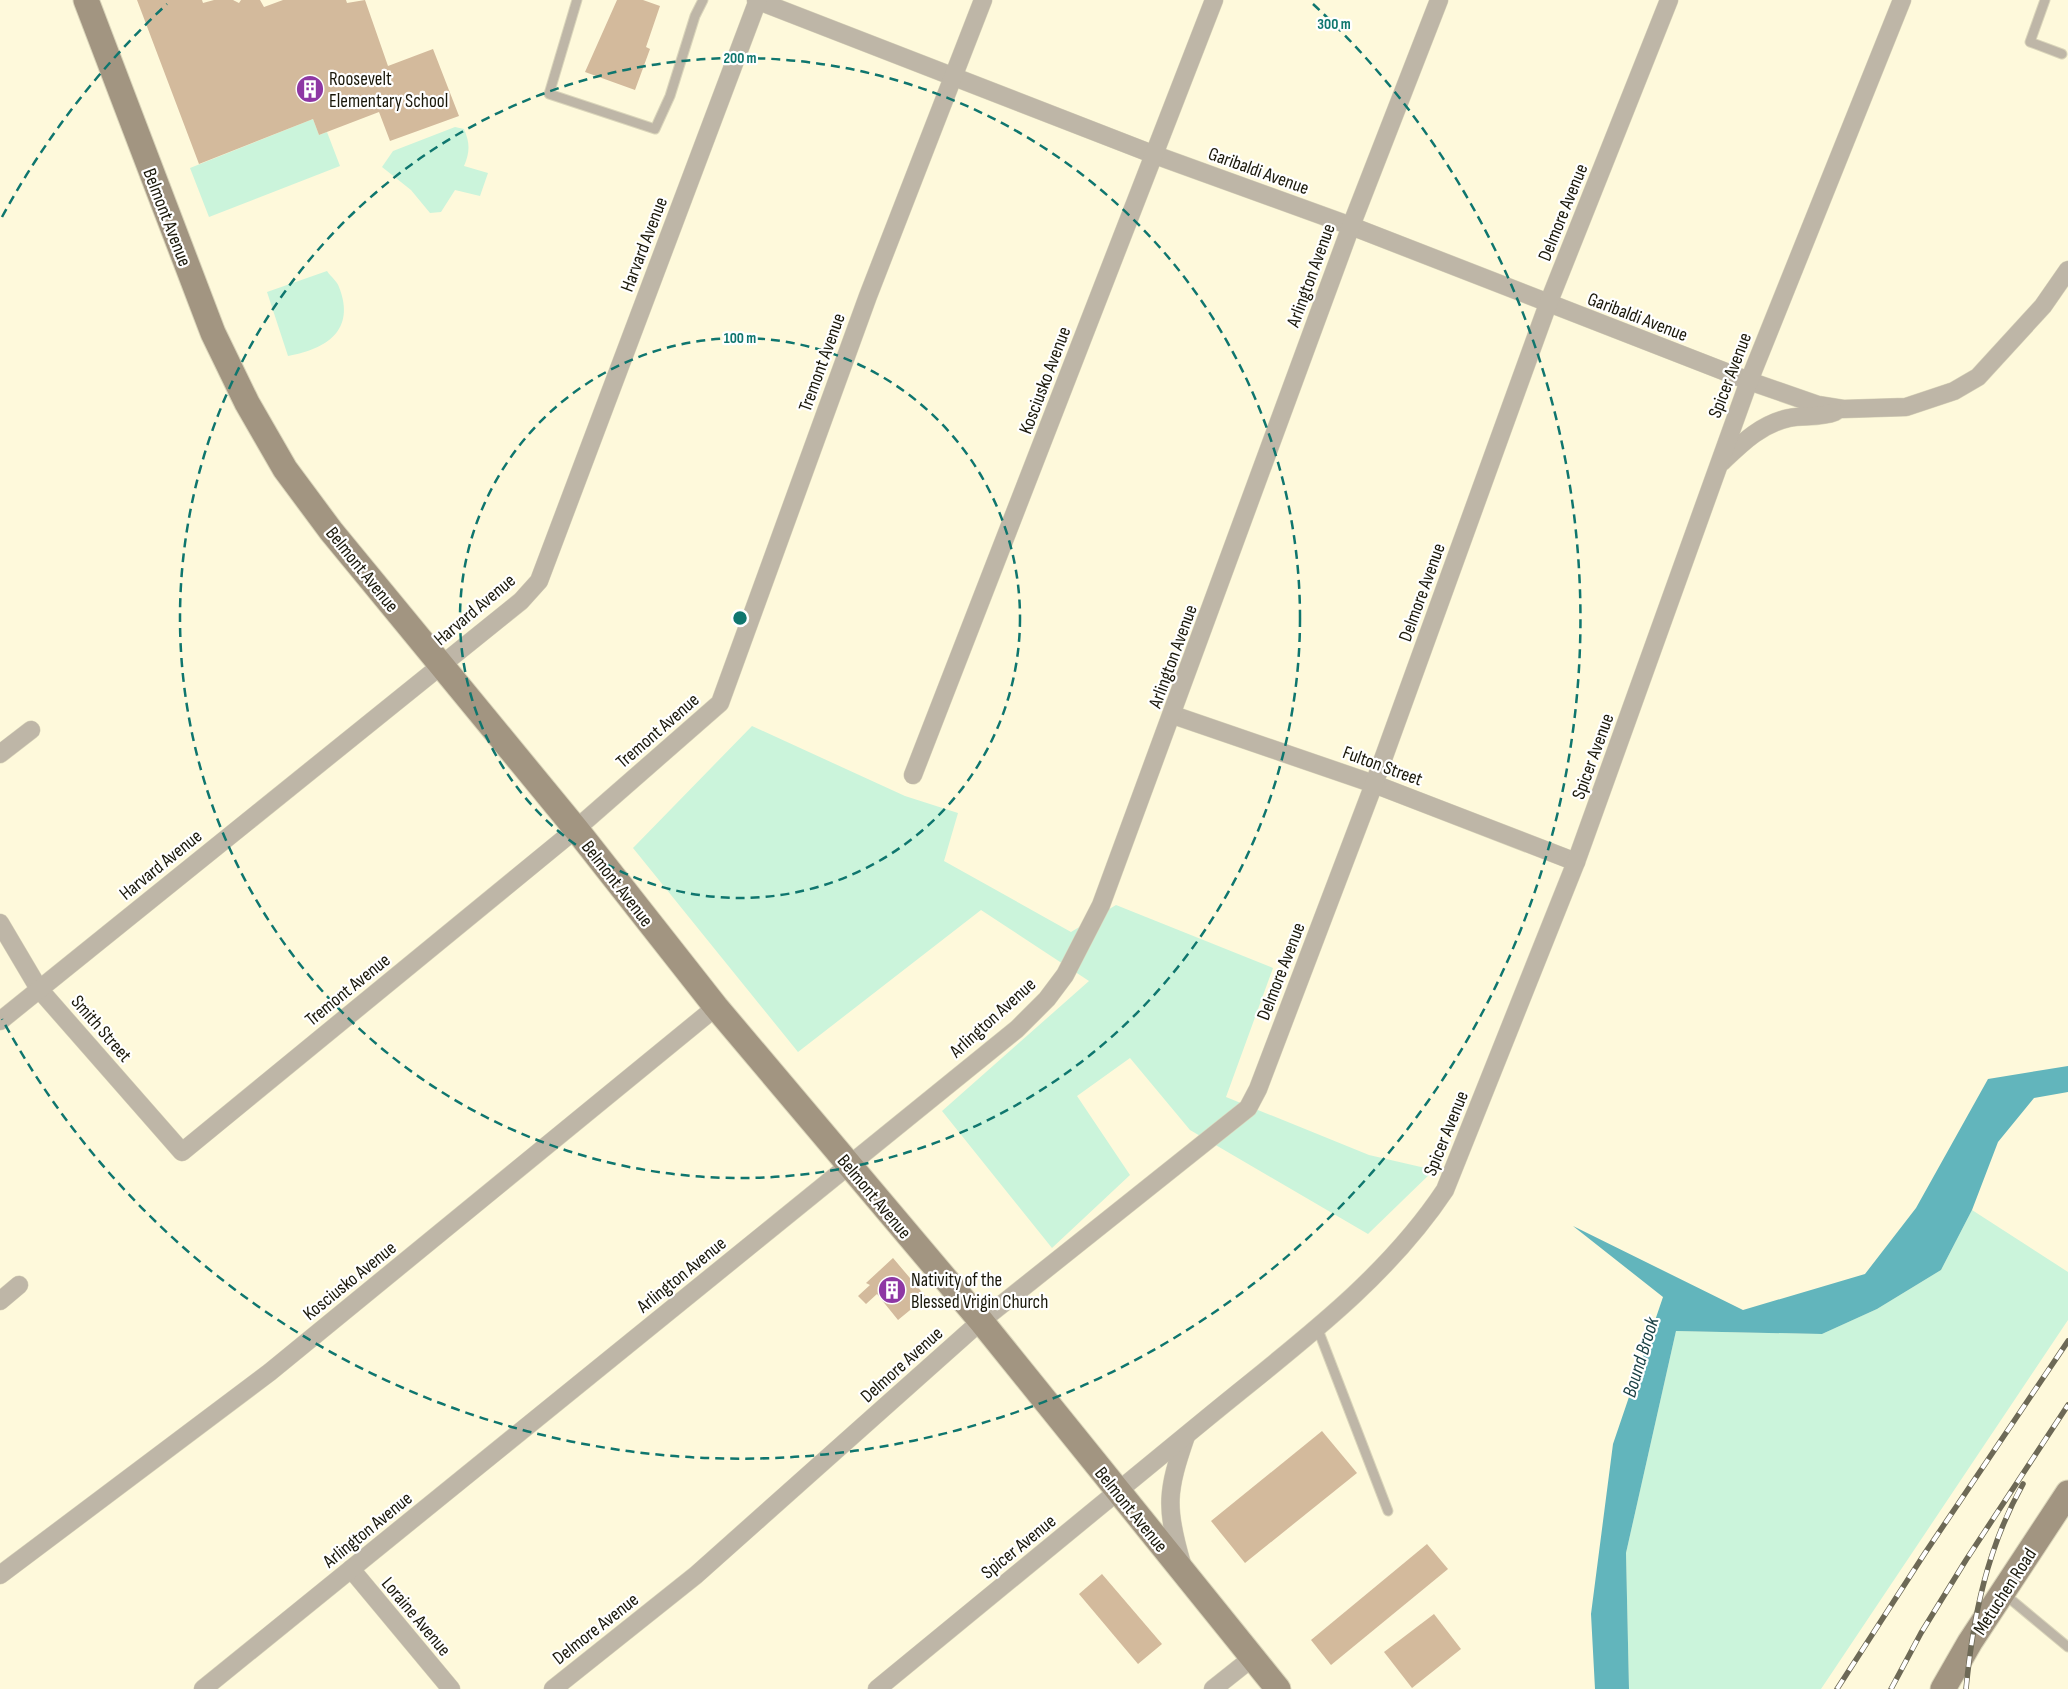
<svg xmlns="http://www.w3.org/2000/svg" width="2068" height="1689" viewBox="0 0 2068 1689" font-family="'Sofia Sans Condensed',sans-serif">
  <rect width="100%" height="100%" fill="#fef9db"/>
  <g fill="#cbf4db">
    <path d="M313,119L319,135L327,132L340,166L209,217L190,168Z"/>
    <path d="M455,127L464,129C470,143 470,152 464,166L488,173L480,196L455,190L441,212L430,213L411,190L382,167L393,151Z"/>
    <path d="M327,271C331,277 337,281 339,287C356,330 327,349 288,356L267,292Z"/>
    <path d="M752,726L905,796L958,813L944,861L1071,932L1116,905L1273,968L1226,1097L1369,1155L1434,1170L1368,1234L1190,1130L1130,1058L1077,1096L1130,1175L1052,1248L942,1111L1089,981L981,910L798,1052L633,848Z"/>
    <path d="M1972,1210L2068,1272V1320L1821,1689H1629L1626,1553L1676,1331L1822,1334L1877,1309L1941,1270Z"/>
  </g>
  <path fill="#62b5bc" d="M2068,1066V1092L2034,1098L1998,1142L1972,1210L1941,1270L1877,1309L1822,1334L1676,1331L1626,1553L1629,1689H1595L1591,1614L1613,1444L1663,1297L1573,1226L1743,1310L1865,1274L1916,1208L1988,1079Z"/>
  <g fill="#d3ba9c">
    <path d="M137,0H202L203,3L214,0H233L239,3L241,0H260L264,7L283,0H346L347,3L365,0L388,66L433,49L459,116L390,141L379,112L319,135L313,119L199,164Z"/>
    <path d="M617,0H643L660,6L646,47L650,49L635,90L585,72Z"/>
    <path d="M893,1258L926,1297L898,1320L877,1294L866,1304L858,1296L870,1285L866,1283Z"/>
    <path d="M1322,1431L1357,1473L1245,1563L1211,1521Z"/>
    <path d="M1427,1544L1448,1569L1331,1665L1311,1640Z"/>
    <path d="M1102,1574L1162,1644L1138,1664L1079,1594Z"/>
    <path d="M1434,1614L1461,1649L1412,1688L1384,1652Z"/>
  </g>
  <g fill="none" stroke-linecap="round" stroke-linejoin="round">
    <defs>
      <g id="lane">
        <path d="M577,0L549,94L655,129L670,96L695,16L703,0"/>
        <path d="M2045,0L2030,42L2062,54"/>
        <path d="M1317,1327L1388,1511"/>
        <path d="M2003,1593L2068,1647"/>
      </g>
      <g id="street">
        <path d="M756,0L1155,155L1351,226L1749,381L1818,405L1843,409L1906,407L1954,391L1978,377L2043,306L2068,270"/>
        <path d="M1722,462C1742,443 1761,424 1789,418C1805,415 1820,418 1835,412"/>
        <path d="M1173,715L1374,784L1576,862"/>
        <path d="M0,754L31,730"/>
        <path d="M913,775L1214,0"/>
        <path d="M0,923L39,989L182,1152L576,829L720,703L868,296L983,0"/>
        <path d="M0,1021L521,601L539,581L758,0"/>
        <path d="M0,1301L19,1285"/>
        <path d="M1182,1564C1165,1507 1167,1491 1186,1436"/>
        <path d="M351,1569L451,1689"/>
        <path d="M0,1575L270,1372L716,1007"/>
        <path d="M203,1689L1017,1029L1047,999L1065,975L1101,905L1351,226L1439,0"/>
        <path d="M553,1689L696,1575L981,1321L1248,1108L1258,1089L1374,784L1548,304L1669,0"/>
        <path d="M877,1689C987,1599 1097,1509 1207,1418C1292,1348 1384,1282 1445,1190L1576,862L1749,381L1902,0"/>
        <path d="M1213,1689L1252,1658"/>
      </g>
      <g id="secondary">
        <path d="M86,0L213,333L247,403L285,469L331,531L576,829L716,1007L981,1321L1278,1689"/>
        <path d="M1943,1689L1970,1642L2068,1493"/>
      </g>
    </defs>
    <use href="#lane" stroke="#dad5ba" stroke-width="11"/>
    <use href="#street" stroke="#dad5ba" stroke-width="19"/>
    <use href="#secondary" stroke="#dad5ba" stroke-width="27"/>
    <use href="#lane" stroke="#beb6a7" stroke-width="9"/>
    <use href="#street" stroke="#beb6a7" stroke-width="18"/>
    <use href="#secondary" stroke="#a29581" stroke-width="25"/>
    <defs>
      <g id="rail">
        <path d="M1837,1689L1925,1553L2068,1341"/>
        <path d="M1891,1689L1921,1633L1966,1560L2068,1405"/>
        <path d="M1966,1689C1973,1617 1987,1548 2023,1484"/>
      </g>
    </defs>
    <use href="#rail" stroke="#6d6956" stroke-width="5.5"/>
    <use href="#rail" stroke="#fff" stroke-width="4" stroke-dasharray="11" stroke-linecap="butt"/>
  </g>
  <g fill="none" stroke="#0f766e" stroke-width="2.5" stroke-dasharray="9 6">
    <circle cx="740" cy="618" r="280"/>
    <circle cx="740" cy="618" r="560"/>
    <path d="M2 217A840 840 0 0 1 167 4M1313 4A840 840 0 1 1 2 1019"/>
  </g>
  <defs>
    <symbol id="building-disc" viewBox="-11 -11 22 22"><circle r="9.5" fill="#8e37a4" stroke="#fff"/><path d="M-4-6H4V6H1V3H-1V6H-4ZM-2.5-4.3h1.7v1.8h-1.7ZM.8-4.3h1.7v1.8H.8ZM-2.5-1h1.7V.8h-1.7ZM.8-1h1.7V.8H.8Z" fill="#fff"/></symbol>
  </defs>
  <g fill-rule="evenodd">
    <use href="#building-disc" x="294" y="73" width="32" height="32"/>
    <use href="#building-disc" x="876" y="1274" width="32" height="32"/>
  </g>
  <g text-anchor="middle" stroke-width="4.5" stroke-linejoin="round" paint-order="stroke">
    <g font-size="19" fill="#1a180a" stroke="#fff" text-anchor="start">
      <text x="329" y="85">Roosevelt<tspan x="329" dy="22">Elementary School</tspan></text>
      <text x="911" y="1286">Nativity of the<tspan x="911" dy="22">Blessed Vrigin Church</tspan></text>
    </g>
    <g font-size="19" fill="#1a180a" stroke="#fff">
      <text transform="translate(1259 170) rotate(20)" y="7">Garibaldi Avenue</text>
      <text transform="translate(1562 212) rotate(-68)" y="7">Delmore Avenue</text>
      <text transform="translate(168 217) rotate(69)" y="7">Belmont Avenue</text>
      <text transform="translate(643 244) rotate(-69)" y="7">Harvard Avenue</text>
      <text transform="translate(1310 275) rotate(-70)" y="7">Arlington Avenue</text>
      <text transform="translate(1638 316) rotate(21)" y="7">Garibaldi Avenue</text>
      <text transform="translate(821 362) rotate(-70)" y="7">Tremont Avenue</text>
      <text transform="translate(1729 375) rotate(-69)" y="7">Spicer Avenue</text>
      <text transform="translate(1044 380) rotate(-69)" y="7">Kosciusko Avenue</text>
      <text transform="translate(363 569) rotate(51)" y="7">Belmont Avenue</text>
      <text transform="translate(1421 592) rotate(-70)" y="7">Delmore Avenue</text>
      <text transform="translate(474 609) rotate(-40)" y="7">Harvard Avenue</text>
      <text transform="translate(1172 656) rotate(-70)" y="7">Arlington Avenue</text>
      <text transform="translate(657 730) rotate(-41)" y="7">Tremont Avenue</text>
      <text transform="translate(1592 756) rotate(-70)" y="7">Spicer Avenue</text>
      <text transform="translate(1383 765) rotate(20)" y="7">Fulton Street</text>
      <text transform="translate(160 864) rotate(-39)" y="7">Harvard Avenue</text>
      <text transform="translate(618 883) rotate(52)" y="7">Belmont Avenue</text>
      <text transform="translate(1280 971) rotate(-69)" y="7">Delmore Avenue</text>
      <text transform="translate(347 989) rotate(-39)" y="7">Tremont Avenue</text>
      <text transform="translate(992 1017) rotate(-42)" y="7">Arlington Avenue</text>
      <text transform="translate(102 1028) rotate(49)" y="7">Smith Street</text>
      <text transform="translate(1445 1133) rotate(-68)" y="7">Spicer Avenue</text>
      <text transform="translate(875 1196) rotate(50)" y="7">Belmont Avenue</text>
      <text transform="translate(681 1274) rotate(-39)" y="7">Arlington Avenue</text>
      <text transform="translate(349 1280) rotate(-39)" y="7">Kosciusko Avenue</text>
      <text transform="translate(901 1364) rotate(-42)" y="7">Delmore Avenue</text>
      <text transform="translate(1132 1509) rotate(51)" y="7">Belmont Avenue</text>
      <text transform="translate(367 1529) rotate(-39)" y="7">Arlington Avenue</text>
      <text transform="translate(1018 1546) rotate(-39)" y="7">Spicer Avenue</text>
      <text transform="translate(2004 1591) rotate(-57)" y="7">Metuchen Road</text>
      <text transform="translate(417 1616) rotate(50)" y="7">Loraine Avenue</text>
      <text transform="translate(595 1628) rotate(-38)" y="7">Delmore Avenue</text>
    </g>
    <g font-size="20" font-style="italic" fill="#183f43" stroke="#fff">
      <text transform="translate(1640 1357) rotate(-73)" y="7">Bound Brook</text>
    </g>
  </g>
  <circle cx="740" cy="618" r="8" fill="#0f766e" stroke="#fff" stroke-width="2.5"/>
  <g font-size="15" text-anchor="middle" font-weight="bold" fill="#0f766e" stroke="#fff" stroke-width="4.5" stroke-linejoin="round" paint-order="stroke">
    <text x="1334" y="29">300 m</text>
    <text x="740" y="63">200 m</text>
    <text x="740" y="343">100 m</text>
  </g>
</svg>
